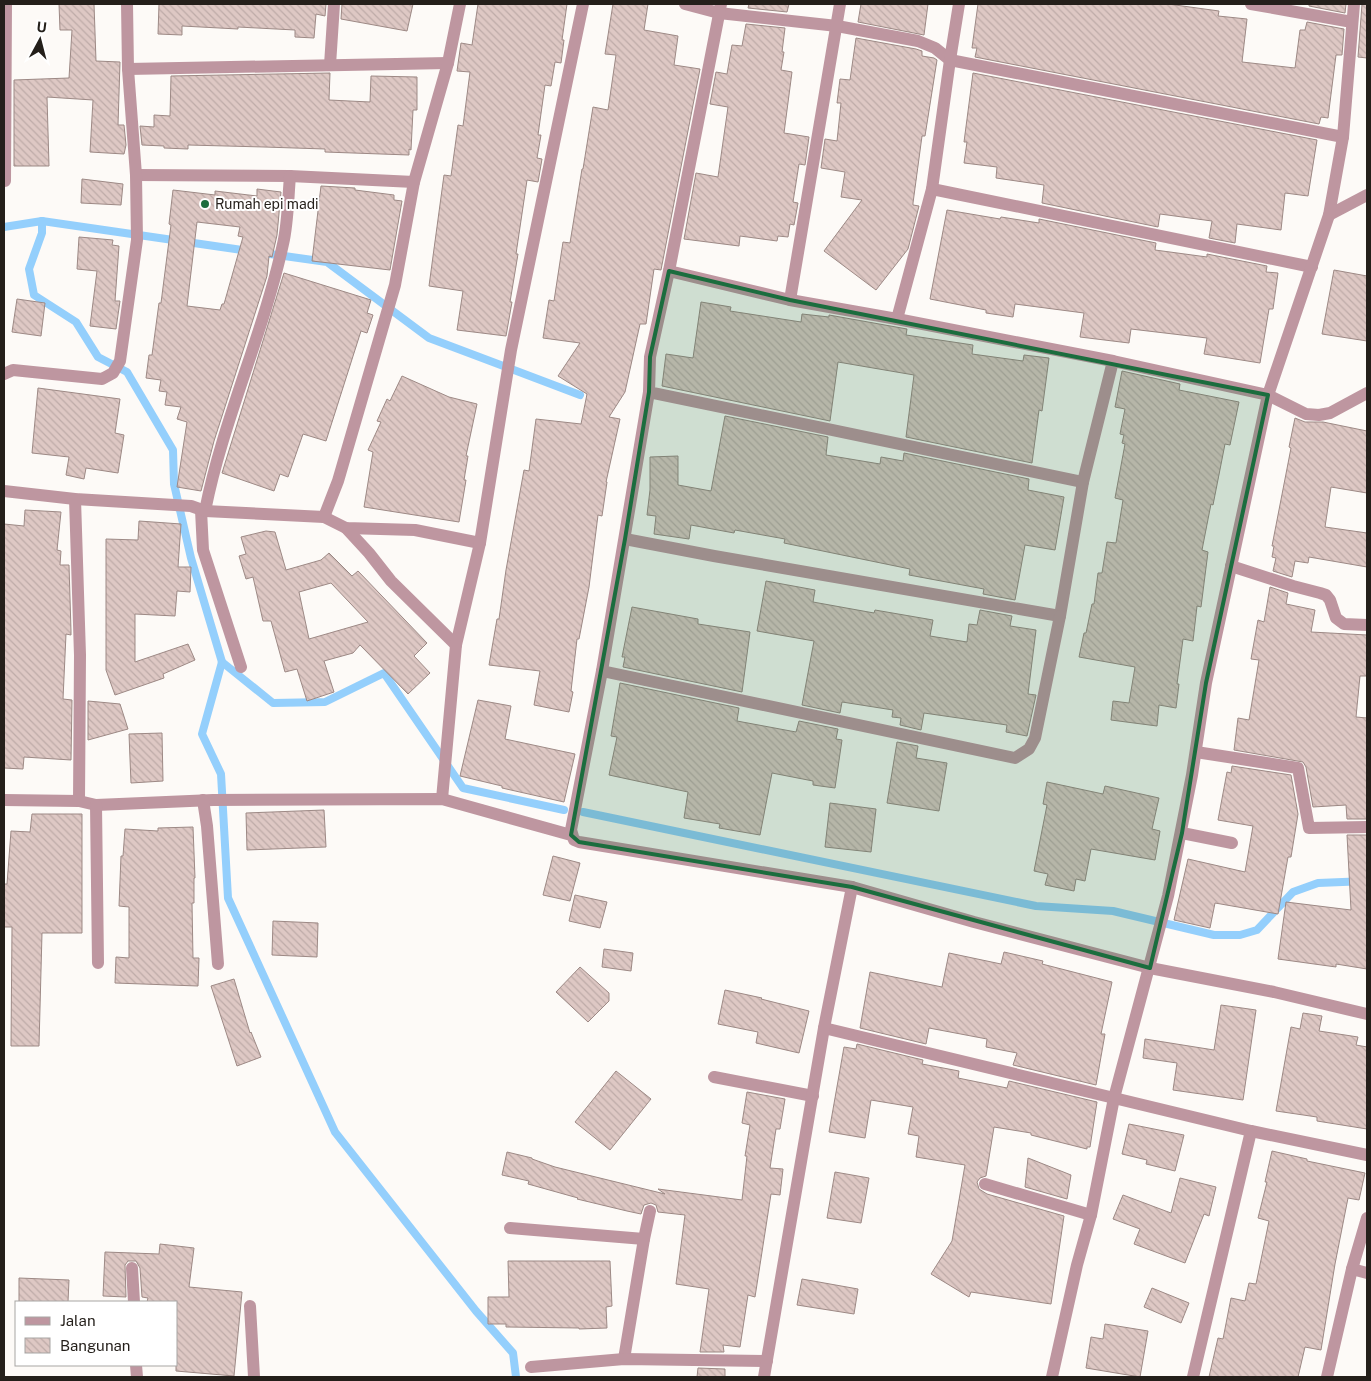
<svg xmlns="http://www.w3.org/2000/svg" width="1371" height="1381" viewBox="0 0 1371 1381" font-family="'Public Sans',sans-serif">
  <defs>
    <pattern id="building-back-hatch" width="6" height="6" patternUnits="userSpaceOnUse" patternTransform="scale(1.25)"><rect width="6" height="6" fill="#dec8c4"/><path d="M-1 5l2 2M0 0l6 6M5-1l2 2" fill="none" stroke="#beaba8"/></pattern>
  </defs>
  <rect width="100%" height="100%" fill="#fdfaf7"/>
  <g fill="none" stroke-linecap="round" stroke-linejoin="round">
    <g stroke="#94cffc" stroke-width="8">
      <path d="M42,221V233L29,269L34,295L76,322L98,357L127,372L173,450L174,484L191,558L222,662L202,734L221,774L228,898L335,1132L476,1311L513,1353L516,1377"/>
      <path d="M4,227L42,221L249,251"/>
      <path d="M263,253L327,262L429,338L580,395"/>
      <path d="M222,662L273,703L325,702L384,673L463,788L564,810"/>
      <path d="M583,812L1036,906L1113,911L1214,935H1240L1257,930L1293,892L1318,883L1367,881"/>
    </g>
  </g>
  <g fill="url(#building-back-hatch)" stroke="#9d8985" fill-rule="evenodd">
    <path d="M59,4H94L96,61L120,62L118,125H124L126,145L124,154L90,152L93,100L47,97L49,166H14V80L69,78L72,30H60Z"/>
    <path d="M159,4H326L325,16L316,14L314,38L295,37V30L238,27V29L182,26V35L158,34Z"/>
    <path d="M342,4H413L407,31L341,19Z"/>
    <path d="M478,4H567L562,40H564L561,63L555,62L551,86L545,85L538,135H541L537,158L542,159L538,182L527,180L516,254H518L510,302H512L506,336L457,330L463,291L429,286L444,175L451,176L458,125L463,126L470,72L457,71L461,43L472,45Z"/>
    <path d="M613,4H648L644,30L678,36L674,65L700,69L661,270L654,269L646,324H640L625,392L609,417L620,419L606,482H607L602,516L598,515L589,587L579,639H577L571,691L573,692L569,712L534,705L540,671L489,665L497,619H499L506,570L524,470L529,471L536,419L581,424L587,394L558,376L580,343L543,338L549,300L554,301L563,242L570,243L582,169H583L593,107L608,110L616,55L605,54Z"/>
    <path d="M749,4H789L787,12L748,8Z"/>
    <path d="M861,4H928L924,35L858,22Z"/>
    <path d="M978,4H1168L1219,11L1218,16L1247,19L1242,62L1295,68L1300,30H1305L1307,22L1344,29L1342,55H1336L1328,118L1321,117L1319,124L975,57L977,48H972Z"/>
    <path d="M1309,4H1346L1345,13L1309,6Z"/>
    <path d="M1362,4H1367V58L1358,57Z"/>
    <path d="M746,24L785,28L782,52H784L781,70L792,72L784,133L809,137L805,165L799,164L793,202L798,203L794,225L790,224L788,237L778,236L777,241L740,236L739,246L684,239L696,173L718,177L728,107L710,104L716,72L727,74L732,45L742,46Z"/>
    <path d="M856,38L916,49L922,51V56L934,58L937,60L925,136H922L913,203V205L919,206L908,249L876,290L824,251L862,200L841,197L845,172L821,168L825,139L837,141L841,103H837L840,79L850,80Z"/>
    <path d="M330,73L329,100L370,102L371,76L417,77V110H413L411,150L409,149V155L325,152V149L264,147L188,145V149L164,148V146L142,145L140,126L154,127V115L170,116L171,76Z"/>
    <path d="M973,73L1317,140L1308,196L1285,193L1281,230L1237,224L1235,243L1209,238L1212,221L1160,214L1158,227L1042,203L1044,185L996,178L997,167L964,163L967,142H964Z"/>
    <path d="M82,179L123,184L121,205L81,203Z"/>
    <path d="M321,186L355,188V190L394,195V200L402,201L390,270L312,261Z"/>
    <path d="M257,189L281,192L277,235L272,257L269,256L267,276L214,441L201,491L177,487L187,422L177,419L181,407L165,405L167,392L159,391L161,380L146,378L149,355H152L159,303H161L171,225L169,224L173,190L215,195V191L257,196ZM197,222L240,227L238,236L243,237L224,304H222L220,310L187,306Z"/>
    <path d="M947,210L1000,219L1001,217L1039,223V219L1156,243L1155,250L1207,257V254L1267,266L1266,272L1278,273L1273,309H1269L1260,363L1204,354L1207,338L1131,329L1129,343L1080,337L1084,313L1015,304L1013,317L986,313V310L930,299Z"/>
    <path d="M79,237L113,240L112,245L119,246L115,301H120L116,329L90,326L97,271L77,269Z"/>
    <path d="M1334,270L1367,276V341L1322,334Z"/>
    <path d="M284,273L371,300L367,313L373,315L367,333L361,331L326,441L303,434L288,477L280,474L274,491L222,473Z"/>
    <path d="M17,299L45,303L41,336L12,332Z"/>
    <path d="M701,302L731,307L730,311L801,322L802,314L829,317V315L896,327L907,329L906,335L973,345L972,354L1023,361L1024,355L1049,358L1042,411L1039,410L1032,463L906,437L914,375L838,362L830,421L662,386L666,354L693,358Z"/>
    <path d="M1122,371L1180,384L1179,390L1239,402L1230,445L1225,444L1213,505L1211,504L1202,550L1208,552L1201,607L1197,606L1193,641L1183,639L1177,684H1179L1176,708L1159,705L1157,726L1111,720L1113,701L1129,703L1135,667L1079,657L1084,633H1086L1092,604H1094L1098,573H1102L1107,542L1116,543L1123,500L1115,498L1125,444L1122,443L1124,435L1120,434L1125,409L1115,407Z"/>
    <path d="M402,376L449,397L477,404L466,456H468L464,480H466L459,522L364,507L373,452L368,450L381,422L377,421L387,399L390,401Z"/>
    <path d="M38,388L120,399L115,433L124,435L118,473L86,468L84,479L66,475L69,457L32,453Z"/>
    <path d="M725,416L828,437L826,455L880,464L881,457L903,461L904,453L1029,479L1028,490L1064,497L1055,550L1025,545L1015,600L983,594L984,589L909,575L910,569L784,543L785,539L735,530L734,533L691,525L689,539L654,534L656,516L647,515L650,490V457L678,456V485L711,491Z"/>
    <path d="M1295,418L1305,422H1323L1367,431V493L1331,487L1325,527L1367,533V567L1309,557L1308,563L1295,561L1292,577L1273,571L1276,558L1272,557L1274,546H1272L1291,448L1289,447Z"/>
    <path d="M25,510L61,512L57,550L61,551L60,565H69L71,631V635L66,634L63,699L72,700L71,760L24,757L23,769L4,768V524L24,526Z"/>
    <path d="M139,521L181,524L178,567H191L190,592L177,591L175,616L135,614V662L188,644L195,660L163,674L164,678L115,695L106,670V539L138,540Z"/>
    <path d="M266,531L275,532L286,570L321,560L329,553L352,576L358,571L427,643L414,656L430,673L408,694L360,645L353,653L324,661L334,692L307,701L297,669L285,672L271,621H263L253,577L246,579L239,556L246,554L241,537ZM331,583L368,622L309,639L299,592Z"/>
    <path d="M766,581L815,590L813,602L874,613L875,610L933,620L930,636L967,642L969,624L977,625L980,610L1012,616L1010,626L1036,630L1028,694L1036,695L1027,736L1006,732L1007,725L924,713L921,730L900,725L901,718L892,717L893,710L842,702L840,713L802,705L814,641L757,631Z"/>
    <path d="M1270,587L1288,593L1286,604L1315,610L1311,632L1367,635V676H1360L1356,717L1367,718V819H1347L1346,805L1313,807L1306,767L1303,762L1234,750L1238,718L1249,720L1259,660L1251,659L1258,620L1264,622Z"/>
    <path d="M632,607L698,619V624L750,632L742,692L623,667L625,657H622Z"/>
    <path d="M620,683L739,708L737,721L796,732L799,721L838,729L836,739L842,740L835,788L813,785V781L772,773L760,835L719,828L720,824L684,818L688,792L609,775L617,737L611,736Z"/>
    <path d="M478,700L511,706L505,739L575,754L564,802L502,788V786L460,776Z"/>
    <path d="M88,701L120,704L128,729L88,740Z"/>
    <path d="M162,733L163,781L131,783L129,734Z"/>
    <path d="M897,742L918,746L916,758L947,763L939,811L887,803Z"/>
    <path d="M1232,766L1291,775L1298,814L1291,857H1288L1278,914L1215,903L1210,928L1174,920L1188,859L1245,872L1253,826L1218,820L1227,772L1231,773Z"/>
    <path d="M1047,782L1103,794L1105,786L1159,798L1152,829L1160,831L1155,860L1091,849L1085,881L1076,879L1074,891L1045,885L1048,874L1034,871L1047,805L1043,804Z"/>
    <path d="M830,803L876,809L871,852L825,847Z"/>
    <path d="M324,810L326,847L247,850L246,813Z"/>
    <path d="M32,814H82V933H42L39,1046H11L12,927H4V884H7L11,831L30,832Z"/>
    <path d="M193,827L195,878H194V903H192L193,958H199L198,986L115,983L116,957L129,958V907L119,906L121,856H123L125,829L158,831V828Z"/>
    <path d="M1347,835H1367V969L1336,964V967L1278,959L1286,902L1351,910Z"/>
    <path d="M553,856L580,863L570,901L543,895Z"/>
    <path d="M575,895L607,902L600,928L569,921Z"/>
    <path d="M273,921L318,923L317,957L272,955Z"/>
    <path d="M604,949L633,953L631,971L602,967Z"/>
    <path d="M1004,952L1043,961L1042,964L1112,982L1101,1034H1105L1096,1085L1013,1065L1017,1053L986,1047L987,1039L929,1028L926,1044L860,1028L870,972L942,987L949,953L1001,964Z"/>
    <path d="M580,967L609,993V1001L588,1022L556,992Z"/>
    <path d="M234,979L250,1033L251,1032L261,1057L237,1066L211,986Z"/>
    <path d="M725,990L762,998L761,999L809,1011L799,1053L756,1043L758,1032L718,1024Z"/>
    <path d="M1221,1005L1256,1010L1243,1100L1173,1090L1177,1063L1143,1058L1145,1039L1214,1050Z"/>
    <path d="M1303,1013L1322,1016L1319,1031L1358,1037L1356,1045L1367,1047V1129L1317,1121V1117L1276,1111L1291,1027L1300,1029Z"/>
    <path d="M857,1044L923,1060L922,1064L959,1071L958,1078L1007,1088L1009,1081L1097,1102L1090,1147H1087V1149L1031,1135V1133L994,1127L986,1176L980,1178L977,1182L979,1189L987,1194L1064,1216L1051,1304L971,1292L969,1297L931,1274L952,1241L965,1165L916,1157L919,1136L908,1134L913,1107L871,1100L865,1138L829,1132L844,1047L856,1049Z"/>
    <path d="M616,1071L651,1099L610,1150L575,1122Z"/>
    <path d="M747,1092L785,1099L780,1129H776L770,1168L783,1169L780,1195L771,1194L755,1297L748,1295L740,1347L723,1345L724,1352H700L709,1289L676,1284L685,1215L658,1212L656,1205L651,1203L644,1205L641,1214L627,1211L577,1199L578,1198L528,1184L529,1181L502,1175L507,1152L532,1158V1159L555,1167L665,1194L658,1189L742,1200L747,1156H745L750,1125L742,1123Z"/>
    <path d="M1129,1124L1184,1135L1175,1171L1146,1164L1147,1160L1122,1154Z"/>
    <path d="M1272,1151L1307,1159V1161L1365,1173L1359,1200L1348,1198L1335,1264L1321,1350L1305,1347L1298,1377H1209L1218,1338L1223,1339L1231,1298L1245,1301L1249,1283L1256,1284L1269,1221L1258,1218L1267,1182H1265Z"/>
    <path d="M1028,1158L1071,1175L1067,1199L1025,1187Z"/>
    <path d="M835,1172L869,1178L861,1223L827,1218Z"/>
    <path d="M1180,1178L1216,1187L1209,1216L1204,1214L1185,1263L1134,1244L1140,1229L1113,1219L1123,1195L1171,1213Z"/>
    <path d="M160,1244L194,1248L189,1287L242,1292L234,1376L176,1371V1302H147L148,1298L142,1297L140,1268L136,1261H128L125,1265L126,1297L103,1296L105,1252L159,1254Z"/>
    <path d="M508,1261H610L612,1306L606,1307L607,1328L579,1329V1328L506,1327V1324H488V1297H509Z"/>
    <path d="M19,1278L69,1280L68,1302H19Z"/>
    <path d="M802,1279L858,1289L854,1314L797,1305Z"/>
    <path d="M1152,1288L1189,1303L1181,1323L1144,1307Z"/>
    <path d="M1105,1324L1148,1331L1140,1377L1086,1368L1091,1337L1103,1339Z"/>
    <path d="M698,1368L725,1369V1377H697Z"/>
  </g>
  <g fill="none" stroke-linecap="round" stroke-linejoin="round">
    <g stroke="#be96a0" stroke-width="12">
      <path d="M685,4L719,13L837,26L918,41L935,48L950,60L1343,137"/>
      <path d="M721,4L669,271L650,357L649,392L1083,482"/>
      <path d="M1251,4L1352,22"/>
      <path d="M330,65L334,4"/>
      <path d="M128,69L448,63"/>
      <path d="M136,175L290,176L414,182"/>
      <path d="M5,181L6,4"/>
      <path d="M932,189L1312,267"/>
      <path d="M1329,215L1367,195"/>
      <path d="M669,271L790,300L897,319L1113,361L1268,395L1306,414L1319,415L1330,413L1367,393"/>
      <path d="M790,300L840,4"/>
      <path d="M897,319L932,189L950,60L959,4"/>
      <path d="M4,374L13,370L102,379L113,373L120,361L137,240L136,175L128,69L127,4"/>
      <path d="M649,392L602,671L571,830L574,840L579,842L852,887L974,922L1150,968L1274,992L1367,1014"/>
      <path d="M4,491L75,499L191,506L205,511L324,517L346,528L415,530L480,543"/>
      <path d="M75,499L80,655L79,801"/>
      <path d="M201,510L203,550L241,667"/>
      <path d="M205,511C223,420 263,335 283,244C288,223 288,199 290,176"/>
      <path d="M324,517L338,481L395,285L414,182L448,63L460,4"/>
      <path d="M346,528L369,553L391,581L456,645"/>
      <path d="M625,539L714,556L1060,616L1083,482L1113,361"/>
      <path d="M1231,566L1293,586L1320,593L1326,595L1330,600L1336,618L1344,624L1367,625"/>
      <path d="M602,671L1015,758L1029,749L1035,738L1060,616"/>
      <path d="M1196,752L1298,768L1309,828L1367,827"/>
      <path d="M442,799L456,645L480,543L511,350L583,4"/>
      <path d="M4,800L79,801L96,805L213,800L442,799L571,835"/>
      <path d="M203,800L207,826L218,964"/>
      <path d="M96,805L98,963"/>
      <path d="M1182,833L1232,843"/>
      <path d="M824,1028L1251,1131L1367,1155"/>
      <path d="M714,1077L813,1096"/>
      <path d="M985,1184L1091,1215"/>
      <path d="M510,1228L644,1239"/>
      <path d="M132,1268L134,1302"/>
      <path d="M1352,1269L1367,1273"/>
      <path d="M250,1306L254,1377"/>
      <path d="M624,1359L644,1239L650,1211"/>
      <path d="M136,1365L137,1377"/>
      <path d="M531,1367L624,1359L767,1361"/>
      <path d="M764,1377L824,1028L852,887"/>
      <path d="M1052,1377L1077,1265L1091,1215L1114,1098L1168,896L1192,775L1206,683L1268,395L1329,215L1343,137L1354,4"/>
      <path d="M1193,1377L1251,1131"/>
      <path d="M1327,1377L1352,1269L1367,1218"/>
    </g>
  </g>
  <path fill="#1b6d3e" fill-opacity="0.2" stroke="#1b6d3e" stroke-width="4" stroke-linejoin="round" d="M669,271L790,300L1268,395L1206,683L1182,833L1150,968L852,887L579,842L571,835L625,539L649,392L650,357Z"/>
  <circle fill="#1b6d3e" stroke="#fff" stroke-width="2" cx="205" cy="204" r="5"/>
  <g text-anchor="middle" stroke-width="4" stroke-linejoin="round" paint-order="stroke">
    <g font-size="14" fill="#241f1a" stroke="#fff" text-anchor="start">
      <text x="215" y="209">Rumah epi madi</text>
    </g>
  </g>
  <rect width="1371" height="1381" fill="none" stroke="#241f1a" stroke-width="10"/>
  <rect x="15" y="1301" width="162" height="65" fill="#ffffff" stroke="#a7a5a3"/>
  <rect x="25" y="1317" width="25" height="8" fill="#be96a0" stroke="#a7a5a3"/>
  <text x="60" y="1326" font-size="15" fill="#241f1a">Jalan</text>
  <rect x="25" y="1338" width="25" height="15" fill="url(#building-back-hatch)" stroke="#a7a5a3"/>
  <text x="60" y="1351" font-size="15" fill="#241f1a">Bangunan</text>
  <g transform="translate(40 40) rotate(7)" stroke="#ffffff" stroke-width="4" paint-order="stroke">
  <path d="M0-4L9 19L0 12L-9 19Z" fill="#241f1a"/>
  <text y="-8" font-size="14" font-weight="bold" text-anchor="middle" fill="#241f1a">U</text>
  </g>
</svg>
